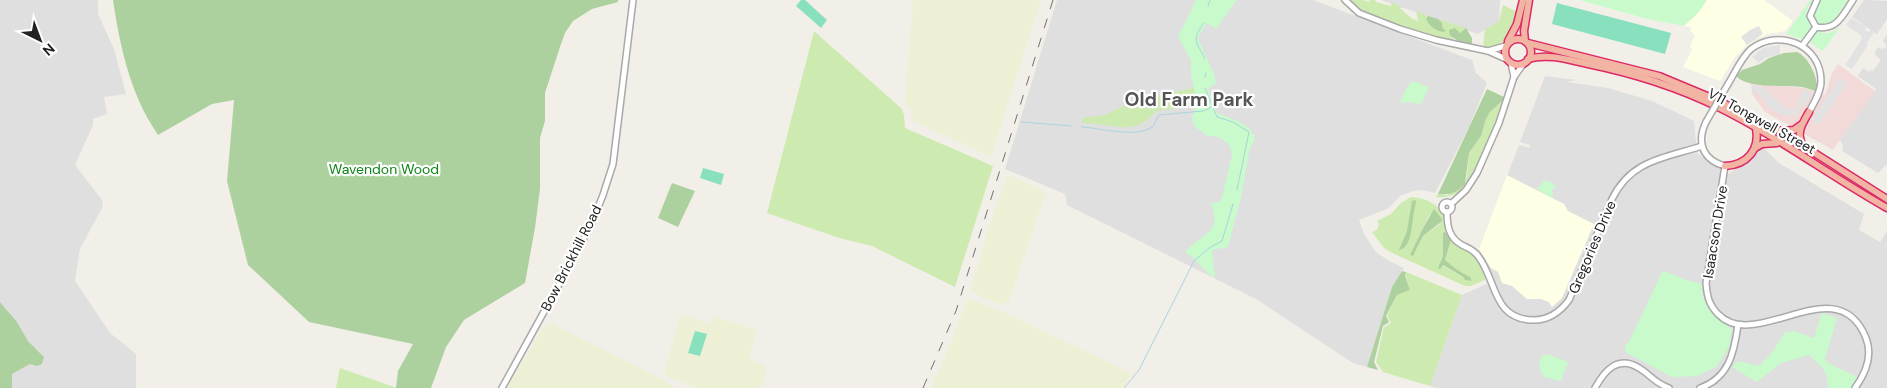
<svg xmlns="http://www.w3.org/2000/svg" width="1887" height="388" viewBox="0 0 1887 388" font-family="'DM Sans',sans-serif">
  <rect width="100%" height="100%" fill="#f2efe9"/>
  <g fill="#e0dfdf">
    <path d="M0,0H98V14L114,49L126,94L104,97L107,114L93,119V125L75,165L102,200L103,206L80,249L75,281L110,333L136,354V388H12V374L30,364H42L43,360L42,355L28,341L17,322L0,302Z"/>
    <path d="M1057,0H1313L1472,60L1476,73L1487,83L1470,125L1435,193L1423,190L1413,191L1400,196L1389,208L1359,220L1364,234L1376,252L1389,261L1404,268L1392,287L1367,367L1353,363L1256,299L1067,205L1065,194L1005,169Z"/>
    <path d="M1381,0H1500L1499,22L1478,34Z"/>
    <path d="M1864,0L1887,1V19L1877,34L1852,17Z"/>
    <path d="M1887,34V164L1878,173L1842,151L1843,146L1840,140L1876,89L1858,76L1863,68L1869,72L1871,70L1873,71L1881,60L1874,54L1878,47L1882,49L1886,47V44L1883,41Z"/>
    <path d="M1545,76L1577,80L1567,82L1608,88L1652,101L1694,121L1697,153L1729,174L1764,148L1779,163L1864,214L1859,230L1880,242L1887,231V388H1436L1430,386L1462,295L1493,281L1479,249L1519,145L1530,148V145L1520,142Z"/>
  </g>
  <path fill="#f2dad9" d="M1838,64L1875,91L1833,150L1765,112L1752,94L1751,84L1804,88L1825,95L1832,73Z"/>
  <g fill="#ffffe5">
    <path d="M1579,0H1764L1793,21L1785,31L1768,34L1756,39L1745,47L1736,56L1720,81L1683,67L1692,50L1690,46L1695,36L1691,31V27L1647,19Z"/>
    <path d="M1507,175L1564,204L1568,211L1594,224L1562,298L1552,307L1549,302L1541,299H1527L1512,286L1502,283L1498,272L1491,268L1479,249Z"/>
  </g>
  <g fill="#eef0d5">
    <path d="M913,0H1041L991,157L911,120V110L905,102Z"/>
    <path d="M1008,175L1046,192L1009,301L1002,305L976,294L971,289L992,217Z"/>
    <path d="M968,298L1004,312L1132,374L1122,388H930L940,369Z"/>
    <path d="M680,314L710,324L714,316L757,330L749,358L767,367L761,388H695L664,374Z"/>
    <path d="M551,323L678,388H507L544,326Z"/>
  </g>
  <g fill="#cdebb0" fill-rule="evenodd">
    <path d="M1350,0H1363L1370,2L1369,0H1375L1376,2L1391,6V2L1402,7L1400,8L1411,18L1418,21L1416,11L1428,16L1426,18L1443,29L1442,23L1438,19L1466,28L1460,33L1457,32L1450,36L1453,39V42C1428,35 1364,21 1350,0Z"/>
    <path d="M1503,5L1519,13C1512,29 1504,51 1483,47L1485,30L1499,21Z"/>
    <path d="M814,31L902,109L904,115L905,128L993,166L955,287L872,246L839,238L767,213Z"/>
    <path d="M1194,88L1196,106L1156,111C1135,138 1112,123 1082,123V118L1105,115L1138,99Z"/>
    <path d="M1503,100L1491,137L1466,187C1457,195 1448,198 1436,197L1438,194L1447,195L1465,184L1467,176L1469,153L1481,136L1486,119L1490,112Z"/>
    <path d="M1411,197C1425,198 1438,203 1444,216C1446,222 1446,229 1451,235C1464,252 1482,251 1487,279L1471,286H1465L1390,252L1384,248L1372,232L1377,230L1379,224L1377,221L1391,214L1401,203ZM1430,214L1440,224L1423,236L1413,256L1419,236ZM1443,233L1448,234L1451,240L1445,260L1469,281L1442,265L1438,268L1443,256Z"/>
    <path d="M1406,272L1462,295L1430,386L1383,372L1376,362L1384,327L1391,323L1387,316L1397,295L1410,290L1405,276Z"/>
    <path d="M340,368L397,388H336Z"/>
  </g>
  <g fill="#add19e">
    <path d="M113,0H618V2L592,9L573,21L565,33L560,47L545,93V121L540,138V189L535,228L525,283L464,320L446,347L431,388H396L398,371L413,344L309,322L248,265L227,181L234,100L212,104L158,135C151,124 144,113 139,101C125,69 118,34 113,0Z"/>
    <path d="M1428,16L1438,19L1442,23L1443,29L1446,30L1444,32C1436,31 1430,27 1426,19Z"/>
    <path d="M1455,28L1460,33L1466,28L1472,38V44L1460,42L1450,36L1449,30Z"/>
    <path d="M1797,52C1809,57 1819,79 1817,92C1812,90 1807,88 1802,87C1784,85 1748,89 1736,76L1742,70L1760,64L1769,58L1784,53Z"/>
    <path d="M1487,89L1504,97L1503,100L1490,112L1486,119L1481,136L1469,153L1465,184C1457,193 1450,195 1438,194Z"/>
    <path d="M672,183L695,191L678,227L658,218Z"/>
    <path d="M1416,200C1416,206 1413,213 1413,219C1411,229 1411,248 1399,250L1407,231L1412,201Z"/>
    <path d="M1434,209L1442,219L1441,222L1423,236L1413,256L1410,255L1423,228Z"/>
    <path d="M1445,232L1451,240L1445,260L1456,269L1471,278V281L1465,280L1463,277L1443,265L1440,269L1438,268L1443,256V233Z"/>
    <path d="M1402,271L1406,272L1405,276L1410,290L1397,295L1386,316L1389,322L1383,326L1374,362L1378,370L1367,367L1392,287Z"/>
    <path d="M0,302L17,322L28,341L44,357L42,364L37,366L30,364L12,374V388H0Z"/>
  </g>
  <g fill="#c8facc">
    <path d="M1196,0H1237L1216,29L1207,23L1199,35L1198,39L1214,74L1216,83L1208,89L1217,113C1232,119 1249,122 1255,138L1250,148L1241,197L1228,247L1212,250L1215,278C1203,271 1197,259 1185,252C1201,233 1223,234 1211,204L1220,201L1222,197L1232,155L1229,144L1218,137L1208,136L1195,127L1192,119L1196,106L1194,88L1191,75V60L1178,37Z"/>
    <path d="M1579,0H1707L1698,13L1684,26L1647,19Z"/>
    <path d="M1810,0L1813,2L1811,6L1809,4L1806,14H1808L1809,25L1811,24L1812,27L1804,40L1786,34Z"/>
    <path d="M1819,0H1848L1832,24L1822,27L1816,24L1812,19L1813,9Z"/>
    <path d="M1840,27L1823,51L1808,41L1817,30H1821V33H1830L1829,30L1831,32Z"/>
    <path d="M1413,81L1429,87L1422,102L1420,104L1409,102L1400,103L1407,87Z"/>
    <path d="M1545,180L1551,182L1556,187L1552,190L1553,195L1552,198L1537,189Z"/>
    <path d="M1663,270L1685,280L1702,284C1702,309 1714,314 1732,329L1729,347L1716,367L1697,376L1672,377L1627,353L1625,356L1627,352L1624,351L1626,347L1625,345L1629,342Z"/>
    <path d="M1822,313L1837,318L1825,359L1828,363L1859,378L1852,388H1828C1828,371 1822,366 1809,355L1781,363L1757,382L1732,367L1738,361L1759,366L1772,353L1785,332L1794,331L1814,338Z"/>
    <path d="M1547,354L1568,362L1561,381L1544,377L1539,367L1541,357Z"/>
  </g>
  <g fill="#88e0be">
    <path d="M801,0H805L827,20L821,28L796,6Z"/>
    <path d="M1557,3L1671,33L1665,54L1552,24Z"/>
    <path d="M703,168L724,174L721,185L700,178Z"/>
    <path d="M695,331L707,334L700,356L688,353Z"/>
  </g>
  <g fill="#e2e2e2">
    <path d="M1851,18L1866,27L1865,31L1869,32L1871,30L1874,32L1866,44L1868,45L1852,69L1845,65L1862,39L1861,35L1846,25Z"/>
    <path d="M1759,26L1763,34L1747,45L1741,37L1750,30Z"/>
    <path d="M1780,45V54L1765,58L1759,63L1752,57L1763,48Z"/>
    <path d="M1840,78L1847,84L1818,125L1811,120Z"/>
    <path d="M1756,84L1757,87L1761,86L1767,90L1769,94L1783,105V107L1787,110L1796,108L1798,105L1797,101L1805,89L1812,94L1805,105L1802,104L1797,111L1798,114L1783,116L1771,109L1758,93H1753L1751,85Z"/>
  </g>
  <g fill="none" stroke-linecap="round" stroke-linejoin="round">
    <g stroke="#aad3df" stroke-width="1">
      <path d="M1208,6L1210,0"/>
      <path d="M1204,23C1191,41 1196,40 1205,59"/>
      <path d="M1205,77L1206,73"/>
      <path d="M1205,88L1217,117L1233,122L1249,132L1237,190"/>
      <path d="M1021,122L1071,126"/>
      <path d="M1082,127C1100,128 1139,139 1153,126C1155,123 1157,118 1159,115L1203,111L1212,107"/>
      <path d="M1124,388L1139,370L1194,261L1209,248L1222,241L1233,204"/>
    </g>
    <defs>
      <g id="tertiary">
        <path d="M1345,0L1359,13L1400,29L1436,40L1488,51L1506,59"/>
        <path d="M1816,27C1837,31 1842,16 1853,0"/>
        <path d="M1816,27L1810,16L1817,0"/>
        <path d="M1802,46L1816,27"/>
        <path d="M1488,51L1505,46"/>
        <path d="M1511,63L1514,77"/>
        <path d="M1728,84C1735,73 1741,58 1751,49C1778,28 1821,44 1821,81C1821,92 1814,103 1809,112"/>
        <path d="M1706,122C1696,143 1703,160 1725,166L1706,283C1707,296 1709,305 1718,314C1756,354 1837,266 1866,338C1873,356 1866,373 1855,388"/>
        <circle cx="1447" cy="207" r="5"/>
        <path d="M1451,204L1466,190L1477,173L1499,123L1514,77L1524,63"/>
        <path d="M1447,212C1447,226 1449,238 1462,245C1468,248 1474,250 1478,256C1497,280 1492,320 1534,320C1549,320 1560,312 1569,300L1612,199C1631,160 1664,158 1702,146"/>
        <path d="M502,388L568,268L591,225L603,195L613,164L633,0"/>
        <path d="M1595,388C1605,370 1618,355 1639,368C1651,375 1653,382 1669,388"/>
        <path d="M1700,388C1729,378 1734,353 1738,325"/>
      </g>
      <g id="trunk">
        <circle cx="1518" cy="52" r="13"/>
        <path d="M1508,41L1517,24L1523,0"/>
        <path d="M1525,41L1524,31L1529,0"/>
        <path d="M1528,43L1659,76L1719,101L1780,131L1887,199"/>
        <path d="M1528,59C1548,53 1569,60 1588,64C1632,73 1677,87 1718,107C1777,136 1830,176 1887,208"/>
        <path d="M1781,131L1794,130L1801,125"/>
        <path d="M1802,144C1796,132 1803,123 1809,112"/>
        <path d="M1755,148L1762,144L1777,143"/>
        <path d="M1725,166C1747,165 1760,150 1756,128"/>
      </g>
    </defs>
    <use href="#tertiary" stroke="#a9a9a9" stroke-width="8"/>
    <use href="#trunk" stroke="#dc2a67" stroke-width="9"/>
    <use href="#tertiary" stroke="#fff" stroke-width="5"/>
    <use href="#trunk" stroke="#f2b4a3" stroke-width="6"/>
    <path stroke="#707070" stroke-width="1" stroke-dasharray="10 10" stroke-linecap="butt" d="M923,388L956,311L1053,0"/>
    <defs>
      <path id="tertiary-bridge" d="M1706,122L1728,84"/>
    </defs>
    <use href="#tertiary-bridge" stroke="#a9a9a9" stroke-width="8" stroke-linecap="butt"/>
    <use href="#tertiary-bridge" stroke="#fff" stroke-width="5"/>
  </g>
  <g text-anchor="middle" stroke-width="4.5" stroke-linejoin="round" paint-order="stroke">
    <g font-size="14" fill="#222" stroke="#fff">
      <text transform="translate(1762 121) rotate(29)" y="5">V11 Tongwell Street</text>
      <text transform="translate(1715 232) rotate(-81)" y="5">Isaacson Drive</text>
      <text transform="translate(1592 247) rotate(-67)" y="5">Gregories Drive</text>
      <text transform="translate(571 258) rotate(-63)" y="5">Bow Brickhill Road</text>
    </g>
    <g font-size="14" fill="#0c8416" stroke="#fff">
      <text x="384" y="174">Wavendon Wood</text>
    </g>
    <g font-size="19" font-weight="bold" fill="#555" stroke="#fff">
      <text x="1189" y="106">Old Farm Park</text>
    </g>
  </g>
  <g transform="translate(40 40) rotate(138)" stroke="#ffffff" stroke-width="4" paint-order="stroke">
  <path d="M0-4L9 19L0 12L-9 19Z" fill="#222222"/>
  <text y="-8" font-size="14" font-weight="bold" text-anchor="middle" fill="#222222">N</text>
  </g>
</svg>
